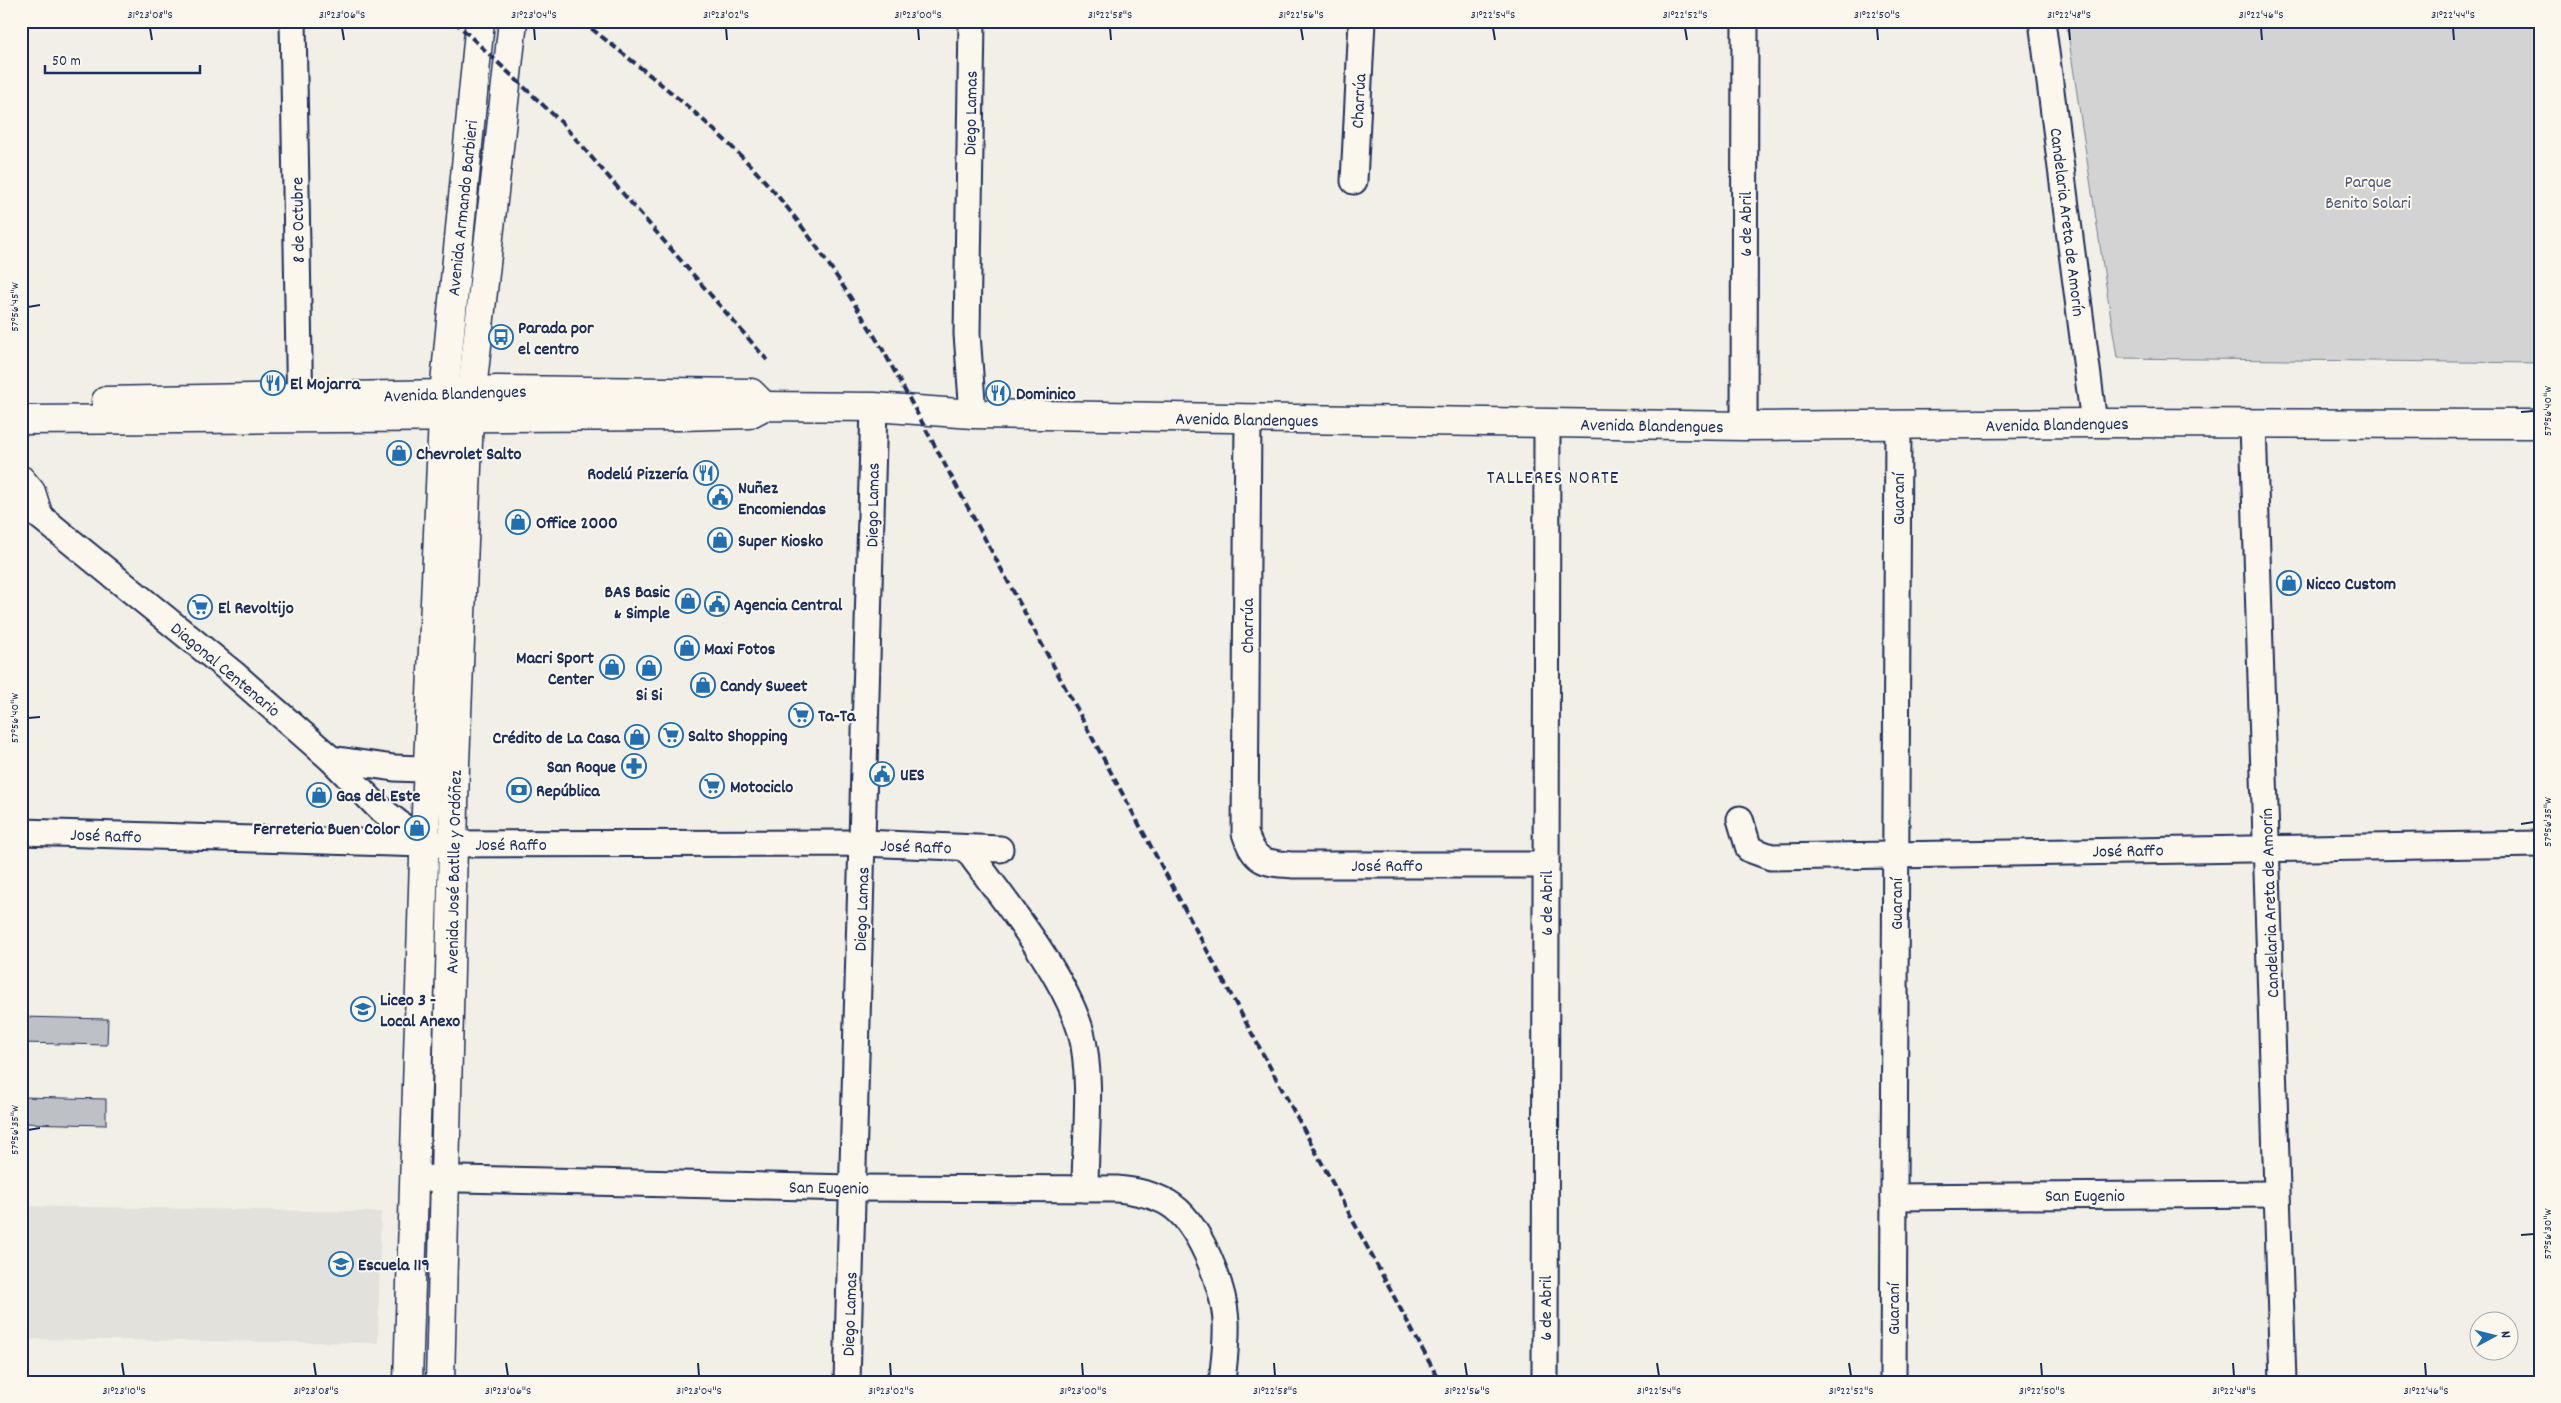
<svg xmlns="http://www.w3.org/2000/svg" width="2561" height="1403" viewBox="0 0 2561 1403" font-family="Dekko,sans-serif">
  <rect width="100%" height="100%" fill="#f2efe6"/>
  <filter id="ink" filterUnits="userSpaceOnUse"><feTurbulence type="fractalNoise" baseFrequency=".02" numOctaves="2"/><feDisplacementMap in="SourceGraphic" scale="10" xChannelSelector="R" yChannelSelector="G"/><feConvolveMatrix kernelMatrix="1 2 1 2 8 2 1 2 1" color-interpolation-filters="sRGB"/></filter>
  <g filter="url(#ink)">
    <path fill="#e2e1dc" d="M21,1206L381,1212L378,1343L21,1339Z"/>
    <path fill="#d2d3d2" stroke="#768198" d="M2066,21H2540V363L2117,358Z"/>
    <g fill="#bdc0c4" stroke="#1b2f5e">
      <path d="M21,1017L108,1019L107,1045L21,1043Z"/>
      <path d="M21,1097L106,1099V1125L21,1123Z"/>
    </g>
    <g fill="none" stroke-linecap="round" stroke-linejoin="round">
      <defs>
        <g id="street">
          <path d="M293,21L300,416"/>
          <path d="M972,21L967,334L973,414"/>
          <path d="M2042,21L2094,423"/>
          <path d="M1354,181L1362,21"/>
          <path d="M1248,419L1245,833C1255,863 1264,863 1293,865H1546"/>
          <path d="M2253,424L2283,1382"/>
          <path d="M1744,426L1745,21"/>
          <path d="M21,501L234,674L331,759L378,807L425,844"/>
          <path d="M331,759L394,768L448,770"/>
          <path d="M1740,819L1749,849L1771,857L2540,844"/>
          <path d="M21,832L425,844L863,843L1000,849"/>
          <path d="M966,848C1004,901 1063,971 1081,1032C1093,1076 1085,1142 1085,1189"/>
          <path d="M414,1178L852,1188L1117,1189C1136,1191 1152,1194 1168,1203C1199,1221 1224,1287 1226,1321C1227,1341 1224,1362 1222,1382"/>
          <path d="M1894,1197L2276,1194"/>
          <path d="M847,1382L874,407"/>
          <path d="M1545,1382L1547,424"/>
          <path d="M1893,1382L1898,426"/>
        </g>
        <g id="secondary">
          <path d="M106,401L444,394L497,390L751,393L764,406"/>
          <path d="M21,420L680,416L749,414L764,406L874,407L973,414L1744,426L2094,423L2540,424"/>
          <path d="M21,480L31,492L38,514"/>
          <path d="M408,1382L424,858L444,394L480,21"/>
          <path d="M440,1382L455,764L469,417L513,21"/>
        </g>
      </defs>
      <use href="#street" stroke="#1b2f5e" stroke-width="29"/>
      <use href="#secondary" stroke="#1b2f5e" stroke-width="31"/>
      <use href="#street" stroke="#fbf7ec" stroke-width="25"/>
      <use href="#secondary" stroke="#fbf7ec" stroke-width="28"/>
      <g stroke="#1b2f5e" stroke-width="4" stroke-dasharray="8 4" stroke-linecap="butt">
        <path d="M454,21L561,122L767,360"/>
        <path d="M582,21C647,73 714,123 769,186C813,236 848,293 883,350L1440,1382"/>
      </g>
    </g>
  </g>
  <path fill="none" stroke="#1b2f5e" stroke-width="2" d="M150,28L152,40M342,28L344,40M534,28L535,40M726,28L727,40M918,28L919,40M1110,28L1111,40M1301,28L1303,40M1493,28L1495,40M1685,28L1687,40M1877,28L1878,40M2069,28L2070,40M2261,28L2262,40M2453,28L2454,40M28,307L40,305M2521,412L2534,411M28,718L40,717M2521,824L2534,822M28,1130L40,1128M2521,1235L2534,1234M122,1363L124,1376M314,1363L316,1376M506,1363L508,1376M698,1363L699,1376M890,1363L891,1376M1082,1363L1083,1376M1274,1363L1275,1376M1465,1363L1467,1376M1657,1363L1659,1376M1849,1363L1851,1376M2041,1363L2042,1376M2233,1363L2234,1376M2425,1363L2426,1376"/>
  <defs>
    <symbol id="bus-ring" viewBox="-11 -11 22 22"><circle r="9.5" fill="#fbf7ec" stroke="#1f6fb2" stroke-width="1.5"/><path d="M-5-6H5V4H4V6H2V4H-2V6H-4V4H-5ZM-3.5-4V0h7V-4ZM-3.5 1.2v1.5H-2V1.2ZM2 1.2v1.5H3.5V1.2Z" fill="#1f6fb2"/></symbol>
    <symbol id="restaurant-ring" viewBox="-11 -11 22 22"><circle r="9.5" fill="#fbf7ec" stroke="#1f6fb2" stroke-width="1.5"/><path d="M-5-6h1v4h1v-4h1v4h1v-4h1v5L-1.5 .5V6h-2V.5L-5-1ZM5-6V6H3V1.5H1.5Q1.5-4 5-6Z" fill="#1f6fb2"/></symbol>
    <symbol id="shop-ring" viewBox="-11 -11 22 22"><circle r="9.5" fill="#fbf7ec" stroke="#1f6fb2" stroke-width="1.5"/><path d="M-5-2.5h2.3a2.7 3.5 0 0 1 5.4 0H5L5.5 6h-11ZM-1.5-2.5h3a1.5 2.3 0 0 0-3 0Z" fill="#1f6fb2"/></symbol>
    <symbol id="civic-ring" viewBox="-11 -11 22 22"><circle r="9.5" fill="#fbf7ec" stroke="#1f6fb2" stroke-width="1.5"/><path d="M-.6-6.5H3V-4.5H.6V-3L4-1V1h2V6H-6V1h2V-1L-.6-3ZM-1.2 2.5V6h2.4V2.5Z" fill="#1f6fb2"/></symbol>
    <symbol id="supermarket-ring" viewBox="-11 -11 22 22"><circle r="9.5" fill="#fbf7ec" stroke="#1f6fb2" stroke-width="1.5"/><path d="M-6-5.5h2.5l.6 2H6L4.5 2H-2.5L-4.4-4H-6ZM-1.5 3.2a1.3 1.3 0 1 0 .1 0ZM3 3.2a1.3 1.3 0 1 0 .1 0Z" fill="#1f6fb2"/></symbol>
    <symbol id="pharmacy-ring" viewBox="-11 -11 22 22"><circle r="9.5" fill="#fbf7ec" stroke="#1f6fb2" stroke-width="1.5"/><path d="M-2-6h4v4h4v4h-4v4h-4v-4h-4v-4h4Z" fill="#1f6fb2"/></symbol>
    <symbol id="bank-ring" viewBox="-11 -11 22 22"><circle r="9.5" fill="#fbf7ec" stroke="#1f6fb2" stroke-width="1.5"/><path d="M-6-4H6V4H-6ZM0-2.3a2.3 2.3 0 1 0 0 4.6a2.3 2.3 0 1 0 0-4.6Z" fill="#1f6fb2"/></symbol>
    <symbol id="school-ring" viewBox="-11 -11 22 22"><circle r="9.5" fill="#fbf7ec" stroke="#1f6fb2" stroke-width="1.5"/><path d="M0-5L7-2L0 1L-7-2ZM-4 1L0 2.5L4 1V4Q0 6-4 4Z" fill="#1f6fb2"/></symbol>
  </defs>
  <g fill-rule="evenodd">
    <use href="#bus-ring" x="487" y="323" width="28" height="28"/>
    <use href="#restaurant-ring" x="259" y="369" width="28" height="28"/>
    <use href="#restaurant-ring" x="984" y="379" width="28" height="28"/>
    <use href="#shop-ring" x="385" y="439" width="28" height="28"/>
    <use href="#restaurant-ring" x="692" y="459" width="28" height="28"/>
    <use href="#civic-ring" x="706" y="483" width="28" height="28"/>
    <use href="#shop-ring" x="504" y="508" width="28" height="28"/>
    <use href="#shop-ring" x="706" y="526" width="28" height="28"/>
    <use href="#shop-ring" x="2275" y="569" width="28" height="28"/>
    <use href="#shop-ring" x="674" y="587" width="28" height="28"/>
    <use href="#civic-ring" x="703" y="590" width="28" height="28"/>
    <use href="#supermarket-ring" x="186" y="593" width="28" height="28"/>
    <use href="#shop-ring" x="673" y="634" width="28" height="28"/>
    <use href="#shop-ring" x="598" y="653" width="28" height="28"/>
    <use href="#shop-ring" x="635" y="654" width="28" height="28"/>
    <use href="#shop-ring" x="689" y="671" width="28" height="28"/>
    <use href="#supermarket-ring" x="787" y="701" width="28" height="28"/>
    <use href="#supermarket-ring" x="657" y="721" width="28" height="28"/>
    <use href="#shop-ring" x="623" y="723" width="28" height="28"/>
    <use href="#pharmacy-ring" x="620" y="752" width="28" height="28"/>
    <use href="#civic-ring" x="868" y="760" width="28" height="28"/>
    <use href="#supermarket-ring" x="698" y="772" width="28" height="28"/>
    <use href="#bank-ring" x="505" y="776" width="28" height="28"/>
    <use href="#shop-ring" x="305" y="781" width="28" height="28"/>
    <use href="#shop-ring" x="403" y="814" width="28" height="28"/>
    <use href="#school-ring" x="349" y="995" width="28" height="28"/>
    <use href="#school-ring" x="327" y="1250" width="28" height="28"/>
  </g>
  <g text-anchor="middle" stroke-width="4" stroke-linejoin="round" paint-order="stroke">
    <g font-size="18" fill="#1b2f5e" stroke="#fbf7ec">
      <text transform="translate(1358 101) rotate(-87)" y="6">Charrúa</text>
      <text transform="translate(970 113) rotate(-89)" y="6">Diego Lamas</text>
      <text transform="translate(462 208) rotate(-84)" y="6">Avenida Armando Barbieri</text>
      <text transform="translate(297 220) rotate(-91)" y="6">8 de Octubre</text>
      <text transform="translate(2068 222) rotate(83)" y="6">Candelaria Areta de Amorín</text>
      <text transform="translate(1745 224) rotate(-90)" y="6">6 de Abril</text>
      <text transform="translate(455 393) rotate(-2)" y="6">Avenida Blandengues</text>
      <text transform="translate(1247 419) rotate(1)" y="6">Avenida Blandengues</text>
      <text transform="translate(2057 424) rotate(-1)" y="6">Avenida Blandengues</text>
      <text transform="translate(1652 425) rotate(1)" y="6">Avenida Blandengues</text>
      <text transform="translate(1898 499) rotate(-90)" y="6">Guaraní</text>
      <text transform="translate(872 505) rotate(-89)" y="6">Diego Lamas</text>
      <text transform="translate(1247 626) rotate(-90)" y="6">Charrúa</text>
      <text transform="translate(226 669) rotate(40)" y="6">Diagonal Centenario</text>
      <text transform="translate(106 835) rotate(2)" y="6">José Raffo</text>
      <text x="511" y="850">José Raffo</text>
      <text transform="translate(916 846) rotate(2)" y="6">José Raffo</text>
      <text transform="translate(2128 850) rotate(-1)" y="6">José Raffo</text>
      <text x="1387" y="871">José Raffo</text>
      <text transform="translate(453 872) rotate(-89)" y="6">Avenida José Batlle y Ordóñez</text>
      <text transform="translate(1546 903) rotate(-90)" y="6">6 de Abril</text>
      <text transform="translate(2269 903) rotate(-92)" y="6">Candelaria Areta de Amorín</text>
      <text transform="translate(1896 904) rotate(-90)" y="6">Guaraní</text>
      <text transform="translate(861 909) rotate(-88)" y="6">Diego Lamas</text>
      <text transform="translate(829 1187) rotate(1)" y="6">San Eugenio</text>
      <text x="2085" y="1201">San Eugenio</text>
      <text transform="translate(1545 1308) rotate(-90)" y="6">6 de Abril</text>
      <text transform="translate(1893 1309) rotate(-90)" y="6">Guaraní</text>
      <text transform="translate(849 1314) rotate(-88)" y="6">Diego Lamas</text>
    </g>
    <g font-size="18" fill="#49587b" stroke="#fbf7ec">
      <text x="2368" y="187">Parque<tspan x="2368" dy="21">Benito Solari</tspan></text>
    </g>
    <g font-size="18" font-weight="bold" fill="#1b2f5e" stroke="#fbf7ec" text-anchor="start">
      <text x="518" y="333">Parada por<tspan x="518" dy="21">el centro</tspan></text>
      <text x="290" y="389">El Mojarra</text>
      <text x="1016" y="399">Dominico</text>
      <text x="416" y="459">Chevrolet Salto</text>
      <text x="688" y="479" text-anchor="end">Rodelú Pizzería</text>
      <text x="738" y="493">Nuñez<tspan x="738" dy="21">Encomiendas</tspan></text>
      <text x="536" y="528">Office 2000</text>
      <text x="738" y="546">Super Kiosko</text>
      <text x="2306" y="589">Nicco Custom</text>
      <text x="670" y="597" text-anchor="end">BAS Basic<tspan x="670" dy="21">&amp; Simple</tspan></text>
      <text x="734" y="610">Agencia Central</text>
      <text x="218" y="613">El Revoltijo</text>
      <text x="704" y="654">Maxi Fotos</text>
      <text x="594" y="663" text-anchor="end">Macri Sport<tspan x="594" dy="21">Center</tspan></text>
      <text x="720" y="691">Candy Sweet</text>
      <text x="649" y="700" text-anchor="middle">Si Si</text>
      <text x="818" y="721">Ta-Ta</text>
      <text x="688" y="741">Salto Shopping</text>
      <text x="620" y="743" text-anchor="end">Crédito de La Casa</text>
      <text x="616" y="772" text-anchor="end">San Roque</text>
      <text x="900" y="780">UES</text>
      <text x="730" y="792">Motociclo</text>
      <text x="536" y="796">República</text>
      <text x="336" y="801">Gas del Este</text>
      <text x="400" y="834" text-anchor="end">Ferreteria Buen Color</text>
      <text x="380" y="1005">Liceo 3 -<tspan x="380" dy="21">Local Anexo</tspan></text>
      <text x="358" y="1270">Escuela 119</text>
    </g>
    <g font-size="19" letter-spacing="1" fill="#1b2f5e" stroke="#fbf7ec">
      <text x="1553" y="483">TALLERES NORTE</text>
    </g>
  </g>
  <rect width="2561" height="1403" fill="none" stroke="#fbf7ec" stroke-width="55"/>
  <g transform="translate(2494 1336) rotate(83)"><circle r="24" fill="#fbf7ec" stroke="#a1a7b3"/>
  <path d="M0-4L9 19L0 12L-9 19Z" fill="#1f6fb2"/>
  <text y="-8" font-size="14" font-weight="bold" text-anchor="middle" fill="#1b2f5e">N</text>
  </g>
  <path d="M45 65v8h155v-8" fill="none" stroke="#1b2f5e" stroke-width="2.5"/>
  <text x="52" y="65" font-size="15" fill="#1b2f5e" stroke="#fbf7ec" stroke-width="4" paint-order="stroke">50 m</text>
  <rect x="28" y="28" width="2506" height="1348" fill="none" stroke="#1b2f5e" stroke-width="2"/>
  <g font-size="12" text-anchor="middle" fill="#1b2f5e">
    <text x="150" y="18">31°23'08"S</text>
    <text x="342" y="18">31°23'06"S</text>
    <text x="534" y="18">31°23'04"S</text>
    <text x="726" y="18">31°23'02"S</text>
    <text x="918" y="18">31°23'00"S</text>
    <text x="1110" y="18">31°22'58"S</text>
    <text x="1301" y="18">31°22'56"S</text>
    <text x="1493" y="18">31°22'54"S</text>
    <text x="1685" y="18">31°22'52"S</text>
    <text x="1877" y="18">31°22'50"S</text>
    <text x="2069" y="18">31°22'48"S</text>
    <text x="2261" y="18">31°22'46"S</text>
    <text x="2453" y="18">31°22'44"S</text>
    <text transform="translate(14 307) rotate(-90)" y="4">57°56'45"W</text>
    <text transform="translate(2547 411) rotate(-90)" y="4">57°56'40"W</text>
    <text transform="translate(14 718) rotate(-90)" y="4">57°56'40"W</text>
    <text transform="translate(2547 822) rotate(-90)" y="4">57°56'35"W</text>
    <text transform="translate(14 1130) rotate(-90)" y="4">57°56'35"W</text>
    <text transform="translate(2547 1234) rotate(-90)" y="4">57°56'30"W</text>
    <text x="124" y="1394">31°23'10"S</text>
    <text x="316" y="1394">31°23'08"S</text>
    <text x="508" y="1394">31°23'06"S</text>
    <text x="699" y="1394">31°23'04"S</text>
    <text x="891" y="1394">31°23'02"S</text>
    <text x="1083" y="1394">31°23'00"S</text>
    <text x="1275" y="1394">31°22'58"S</text>
    <text x="1467" y="1394">31°22'56"S</text>
    <text x="1659" y="1394">31°22'54"S</text>
    <text x="1851" y="1394">31°22'52"S</text>
    <text x="2042" y="1394">31°22'50"S</text>
    <text x="2234" y="1394">31°22'48"S</text>
    <text x="2426" y="1394">31°22'46"S</text>
  </g>
</svg>
